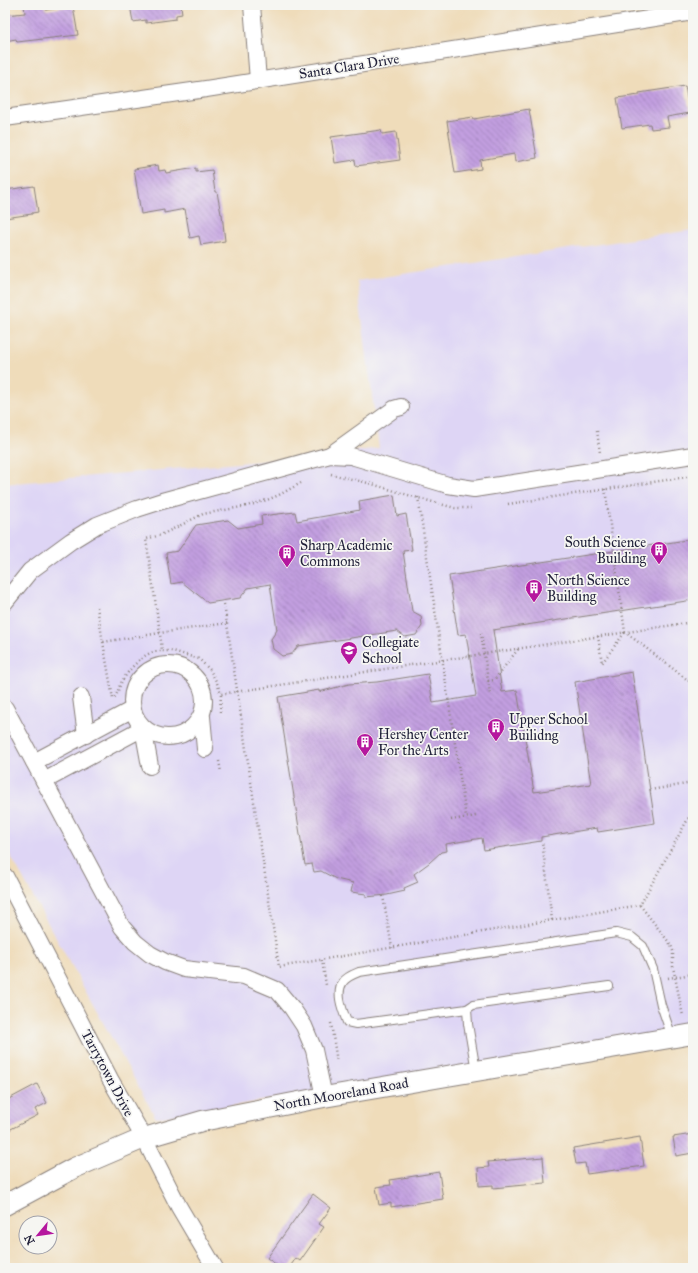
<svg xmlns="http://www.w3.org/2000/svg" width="698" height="1273" viewBox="0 0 698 1273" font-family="'IM FELL Great Primer',serif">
  <defs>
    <pattern id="building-back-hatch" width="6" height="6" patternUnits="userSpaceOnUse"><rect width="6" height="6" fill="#c29fe0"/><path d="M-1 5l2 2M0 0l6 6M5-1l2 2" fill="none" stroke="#9d81b7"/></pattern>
  </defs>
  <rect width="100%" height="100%" fill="#f6f6f2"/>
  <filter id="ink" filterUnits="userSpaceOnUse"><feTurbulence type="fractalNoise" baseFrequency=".025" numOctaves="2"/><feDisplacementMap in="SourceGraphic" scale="8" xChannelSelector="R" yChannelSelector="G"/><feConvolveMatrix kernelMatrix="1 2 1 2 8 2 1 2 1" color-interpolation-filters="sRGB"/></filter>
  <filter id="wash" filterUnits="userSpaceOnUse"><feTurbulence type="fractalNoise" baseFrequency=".012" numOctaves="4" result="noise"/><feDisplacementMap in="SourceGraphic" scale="16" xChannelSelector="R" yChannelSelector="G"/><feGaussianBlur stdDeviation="0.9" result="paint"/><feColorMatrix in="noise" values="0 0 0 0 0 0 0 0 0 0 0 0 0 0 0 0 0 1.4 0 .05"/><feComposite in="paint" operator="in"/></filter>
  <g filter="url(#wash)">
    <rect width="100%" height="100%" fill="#efdcba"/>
    <path fill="#ded5f5" d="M693,230V1032L156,1118L5,846V484L330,455L379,448L357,281Z"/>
    <g id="blocks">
      <g fill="url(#building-back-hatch)">
        <path d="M24,5H45L46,10L73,6L78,35L17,42L16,39L5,41V15L25,13Z"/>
        <path d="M130,5H181L182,14L176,15V19L146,23V20L133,22Z"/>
        <path d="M685,86L690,113L667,117L669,127L651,129L650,124L622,128L617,98L639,95V93Z"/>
        <path d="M529,109L537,158L515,162L514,154L480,160L481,169L455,173L447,121L473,117L474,119Z"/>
        <path d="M381,130L382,134L396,132L400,160L356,166L355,160L335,163L331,137Z"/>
        <path d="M158,165L159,171L165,170L166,173L196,168V172L212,170L215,192H217L221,214H222L225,241L201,245L199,236L190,238L185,209L164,213V210L141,214L134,169Z"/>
        <path d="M34,186L38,212L32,213V214L5,218V190Z"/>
        <path d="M394,495L397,516L406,514L412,550L403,551L412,611L421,616L422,626L416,635L405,637L397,631L298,646L292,654L282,656L273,649L271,639L277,630L270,584L248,588L240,598L208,603L182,582L171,584L166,553L178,551L196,525L228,520L238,528L262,524L261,516L295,512L297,521L360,510L359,501Z"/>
        <path d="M693,539V600L493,630L502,692L517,690L534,792L591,784L575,682L632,672L655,823L598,832L597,828L541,837V841L484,850L482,838L446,844L447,851L441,852L429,863L414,874L418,882L404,888L405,891L387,895L366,897V894L351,892L353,883L336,879L321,871L314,872L312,864L305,865L278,697L319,690V692L349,684L377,682L428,674L433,703L476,696L466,634L458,635L449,576Z"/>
        <path d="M37,1084L47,1103L35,1109L38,1115L5,1132V1101Z"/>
        <path d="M693,1134V1153L676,1156L673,1137Z"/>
        <path d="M640,1137L644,1166L587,1174L585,1163L576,1164L573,1148Z"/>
        <path d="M543,1157L545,1183L493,1188V1185L479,1186L478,1168L489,1167L488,1162Z"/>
        <path d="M439,1172L443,1199L391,1207V1203L379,1205L376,1187L391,1185L390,1180Z"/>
        <path d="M313,1194L331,1208L319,1224L324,1227L300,1261L296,1258L289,1268H281L267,1258Z"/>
      </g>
    </g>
  </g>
  <g filter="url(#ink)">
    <use href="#blocks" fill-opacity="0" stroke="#887f7a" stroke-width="1"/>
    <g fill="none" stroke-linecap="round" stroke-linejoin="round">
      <defs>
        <g id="service">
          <path d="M467,1009L356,1024L347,1022C343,1011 335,993 343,982C346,977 354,974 359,972L616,933L632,937L643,946L653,969L661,1005L672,1037"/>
          <path d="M476,1071L468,1024L467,1009L473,1005L609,986"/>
        </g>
        <g id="minor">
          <path d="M252,5L258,80"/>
          <path d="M5,118L206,89L693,12"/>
          <path d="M330,455L394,409L401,407"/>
          <path d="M5,602L30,571L71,541L97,525L137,509L162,501L330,455L351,456L448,485L474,489L693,455"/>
          <circle cx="168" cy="701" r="36"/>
          <path d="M81,697L86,735"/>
          <path d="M5,708L122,927L135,942L150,954L165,962L184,969L244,976L277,990L292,1008L304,1026L314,1050L324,1097"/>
          <path d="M202,717L205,749"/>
          <path d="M34,762L133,709"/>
          <path d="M44,781L143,728L150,766"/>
          <path d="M5,876L110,1079L144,1138L179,1207L215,1268"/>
        </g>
        <path id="tertiary" d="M5,1205L74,1168L144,1138L202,1121L324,1097L693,1034"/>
      </defs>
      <use href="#service" stroke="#887f7a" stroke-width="10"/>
      <use href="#minor" stroke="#887f7a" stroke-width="18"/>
      <use href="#tertiary" stroke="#887f7a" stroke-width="22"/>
      <g stroke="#887f7a" stroke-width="2.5" stroke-dasharray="1 3" stroke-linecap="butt">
        <path d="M597,431L600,453"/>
        <path d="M331,474L372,484L418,498L455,508H471"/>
        <path d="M605,489L625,632L693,684"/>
        <path d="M418,497L466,817"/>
        <path d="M508,504L693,476"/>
        <path d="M224,604L279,967L552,920L542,841"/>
        <path d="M97,607L103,642L160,633L162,651H173L199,659L210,670L217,683L221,694L693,622"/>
        <path d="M227,623L160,633L146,539L161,535L203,514L247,506L267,500L279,495L301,483"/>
        <path d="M481,633L490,694"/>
        <path d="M598,636L602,663L625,632"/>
        <path d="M103,642L113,699C118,694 118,689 121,683C127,672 140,656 153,652C155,651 159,651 162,651"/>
        <path d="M488,681L494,680L519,648"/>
        <path d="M220,712L221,694"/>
        <path d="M219,761L221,772"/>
        <path d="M650,790L693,783"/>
        <path d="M451,820L476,816"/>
        <path d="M383,896L392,948"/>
        <path d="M640,905L671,945L673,951V967L683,1016"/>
        <path d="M552,920L640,905L693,810"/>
        <path d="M322,960L326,985"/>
        <path d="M668,978L693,974"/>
        <path d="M331,1023L337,1062"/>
      </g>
      <use href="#service" stroke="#fff" stroke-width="8"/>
      <use href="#minor" stroke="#fff" stroke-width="16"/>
      <use href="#tertiary" stroke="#fff" stroke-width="20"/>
    </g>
  </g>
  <defs>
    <symbol id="building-pin" viewBox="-11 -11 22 30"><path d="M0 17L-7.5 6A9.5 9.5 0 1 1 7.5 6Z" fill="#b5179e" stroke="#f6f6f2"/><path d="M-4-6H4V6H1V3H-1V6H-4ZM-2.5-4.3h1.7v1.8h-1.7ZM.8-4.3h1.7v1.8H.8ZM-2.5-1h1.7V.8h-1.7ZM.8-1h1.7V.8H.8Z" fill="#fff"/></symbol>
    <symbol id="school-pin" viewBox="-11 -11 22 30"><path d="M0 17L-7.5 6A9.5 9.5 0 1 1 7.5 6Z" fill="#b5179e" stroke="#f6f6f2"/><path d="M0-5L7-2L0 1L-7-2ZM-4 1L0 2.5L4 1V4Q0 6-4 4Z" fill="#fff"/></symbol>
  </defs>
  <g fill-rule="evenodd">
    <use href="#building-pin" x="649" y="540" width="20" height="27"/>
    <use href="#building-pin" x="277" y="543" width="20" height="27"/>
    <use href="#building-pin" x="524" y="578" width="20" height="27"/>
    <use href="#school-pin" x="339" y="640" width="20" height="27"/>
    <use href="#building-pin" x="486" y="717" width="20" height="27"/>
    <use href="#building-pin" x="355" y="732" width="20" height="27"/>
  </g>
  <g text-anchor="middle" stroke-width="3.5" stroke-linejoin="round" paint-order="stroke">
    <g font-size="14" fill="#22223b" stroke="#f6f6f2">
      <text transform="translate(349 66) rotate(-9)" y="5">Santa Clara Drive</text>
      <text transform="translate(108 1073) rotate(62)" y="5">Tarrytown Drive</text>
      <text transform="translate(341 1094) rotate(-10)" y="5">North Mooreland Road</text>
    </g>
    <g font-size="14" fill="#22223b" stroke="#f6f6f2" text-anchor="start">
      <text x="646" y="547" text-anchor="end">South Science<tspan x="646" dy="16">Building</tspan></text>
      <text x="300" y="550">Sharp Academic<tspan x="300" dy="16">Commons</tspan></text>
      <text x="547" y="585">North Science<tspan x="547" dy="16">Building</tspan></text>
      <text x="362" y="647">Collegiate<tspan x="362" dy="16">School</tspan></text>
      <text x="509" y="724">Upper School<tspan x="509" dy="16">Builidng</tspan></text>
      <text x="378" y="739">Hershey Center<tspan x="378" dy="16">For the Arts</tspan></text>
    </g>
  </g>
  <rect width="698" height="1273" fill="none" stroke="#f6f6f2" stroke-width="20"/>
  <g transform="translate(38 1235) rotate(241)"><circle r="19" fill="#f6f6f2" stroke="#a1a1a9"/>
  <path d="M0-3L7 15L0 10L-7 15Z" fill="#b5179e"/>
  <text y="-6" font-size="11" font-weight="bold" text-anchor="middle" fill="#22223b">N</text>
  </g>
</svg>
